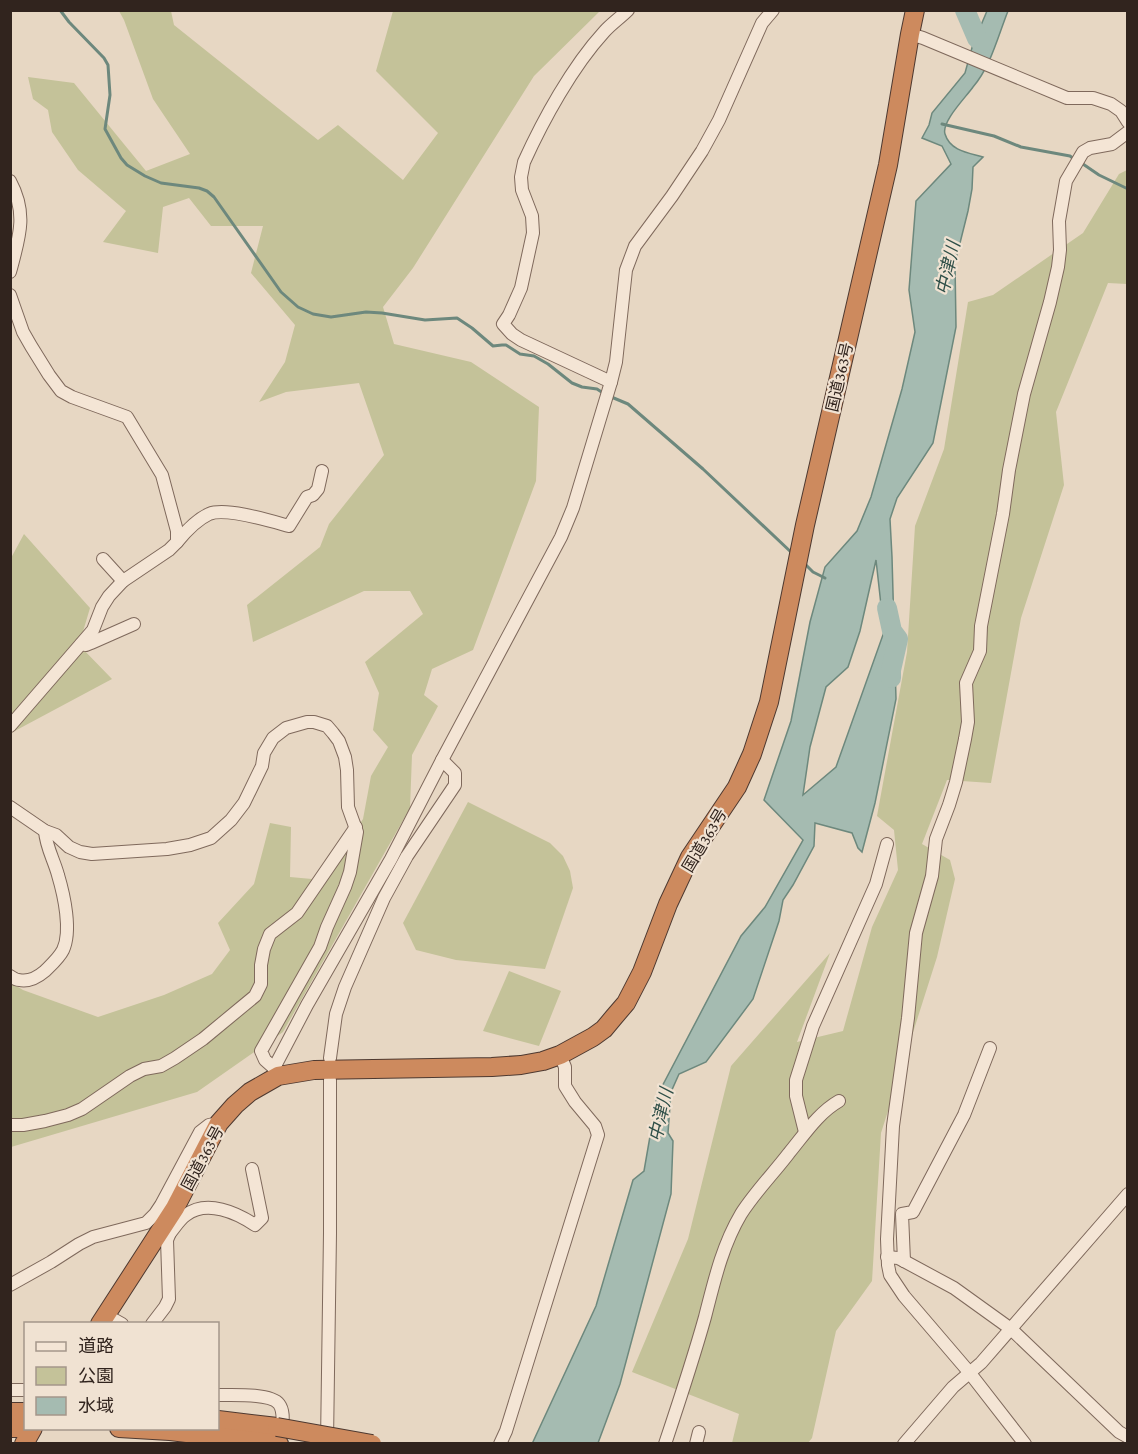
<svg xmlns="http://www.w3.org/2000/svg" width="1138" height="1454" viewBox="0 0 1138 1454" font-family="'Crimson Pro','Noto Sans JP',serif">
  <rect width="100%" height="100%" fill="#e7d7c3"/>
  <g fill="#c4c299">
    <path d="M119,11H171L174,25L318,140L338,125L403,180L438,133L376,71L393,11H600L534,76L413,268L383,307L394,344L471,362L539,407L536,481L473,650L432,669L424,695L438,706L412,755L410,808L283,1032L197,1092L11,1147L10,982L23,990L98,1017L164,995L212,974L230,950L218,923L254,884L270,823L291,827L290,877L323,880L363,819L371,776L388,747L373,730L379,693L365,662L423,614L410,591H364L253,642L247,605L320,547L329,524L384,455L359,383L286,392L259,402L285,362L295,325L251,273L263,226H211L189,198L163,207L158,253L103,242L126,211L78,170L52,132L48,110L33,99L28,77L74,83L146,171L190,154L153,99L124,20Z"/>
    <path d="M1127,170V284L1108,283L1056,412L1064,485L1021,618L991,783L947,780L922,844L950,860L955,879L937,957L881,1133L872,1281L836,1331L812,1438L808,1443H732L739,1414L632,1372L688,1239L731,1066L830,953L797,1042L843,1031L872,927L898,870L894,830L877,816L907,652L915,526L944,449L968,302L993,295L1083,233L1119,174Z"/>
    <path d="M24,534L90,608L79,645L112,679L11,733V558Z"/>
    <path d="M468,802L550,843L563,856L570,871L573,888L545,969L456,960L416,950L403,923Z"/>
    <path d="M509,971L561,991L539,1046L483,1031Z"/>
  </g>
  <path fill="#a5bbb1" stroke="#6d887d" stroke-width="1.5" fill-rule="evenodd" d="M987,11H1008C998,36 991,66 973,87C966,97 941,122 945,134C950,151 969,153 983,157L973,167L972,189L968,211L955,263L956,327L933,443L897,498L890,519L892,557L896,699L875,803L862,852L858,848L852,833L815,823L814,846L793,885L783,900L779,921L753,999L706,1062L679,1074L671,1092L668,1133L673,1141L671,1194L620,1384L598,1443L532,1444L596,1306L633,1180L644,1171L657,1096L741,936L765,907L803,840L764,800L791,721L810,622L825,567L857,531L871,497L902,389L915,332L909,290L916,201L951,164L942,146L922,138L929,125L932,113L965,73L973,44ZM876,560L884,632L836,767L803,795L810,747L826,687L848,667L860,631Z"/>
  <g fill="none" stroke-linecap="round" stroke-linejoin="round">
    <g stroke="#6d887d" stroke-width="3">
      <path d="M60,10L69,22L104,58L108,65L110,95L105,129L121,158L127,165L145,176L161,183L199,188L207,191L214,197L281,292L298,307L313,314L331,317L366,312L382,313L425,320L457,318L472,328L493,346L502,345H506L520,354L534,356L548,364L572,383L582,387L597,389L603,393"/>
      <path d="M942,124L994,136L1021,147L1070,156L1074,159"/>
      <path d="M1080,162L1099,175L1128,189"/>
      <path d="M609,396L628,404L703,469L792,553"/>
      <path d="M804,563L813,572L825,578"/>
    </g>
    <g stroke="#a5bbb1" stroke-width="20">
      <path d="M965,10L977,38L982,43"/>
      <path d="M887,608L892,631L898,639L891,670V678"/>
    </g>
    <defs>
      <g id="minor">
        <path d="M910,34L923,38L1067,98H1093L1111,104L1121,111L1128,122"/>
        <path d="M10,181C28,214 19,238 10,272"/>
        <path d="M10,295L23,332L31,346L49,375L61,391L72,397L127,417L162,475L177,531V542L169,550L123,581L109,596L102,607L93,630L10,726"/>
        <path d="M611,382L521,340L512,334L503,324L509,315L521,288L533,233L532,216L522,190L521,177L524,162C543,120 572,67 604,32C611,24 620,18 628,10"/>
        <path d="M177,542C186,531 196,520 209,514C226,507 271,521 289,526L307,497L313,495L318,489L322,471"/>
        <path d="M103,559L123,581"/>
        <path d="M81,644L86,645L91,643L134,624"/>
        <path d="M10,807L45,831L56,835L69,847L80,852L92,854L167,849L190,845L211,838L231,820L244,803L262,766L264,753L273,738L286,728L307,722H314L327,726L333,733L339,741L345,757L347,770L348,807L357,832L350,872L345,887L327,927L320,947L261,1051L265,1060L274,1068"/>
        <path d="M10,976C13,978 16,980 19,980C28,982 38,977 45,971C51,965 59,958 63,950C72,931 64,895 58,875C54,860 46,847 45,831"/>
        <path d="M330,1058L336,1014L345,987L384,898L407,856L455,785V773L442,760"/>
        <path d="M278,1076L274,1068L307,1005L391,859L442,760L561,537L573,508L611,382L616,362L626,270L635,246L672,196L702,151L719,120L762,23L773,10"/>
        <path d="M10,1125H23L45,1121L68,1115L82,1109L130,1076L144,1069L161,1066L175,1058L203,1039L255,996L261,984V965L264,949L270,934L297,913L356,827"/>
        <path d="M805,1132L796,1096V1080L813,1026L876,884L887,844"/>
        <path d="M170,1233C175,1227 180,1219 186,1215C207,1199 237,1213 255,1225L262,1218L252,1169"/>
        <path d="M887,1257L898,1258L904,1261L954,1288L1011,1329L1119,1432L1128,1437"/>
        <path d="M904,1261L902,1214L913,1212L964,1115L990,1048"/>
        <path d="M10,1285L51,1262L79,1244L93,1237L146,1223L155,1214L161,1205L200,1132L209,1125L219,1123"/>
        <path d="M106,1315L122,1324"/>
        <path d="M152,1324L165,1307L169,1299L167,1240L170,1233L164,1228"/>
        <path d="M10,1390H26"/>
        <path d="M218,1395C231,1395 271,1393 279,1404C285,1412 282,1424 282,1433"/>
        <path d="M327,1442L330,1233V1080"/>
        <path d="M500,1444L506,1431L598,1135L595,1126L575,1102L565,1086V1067L560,1055"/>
        <path d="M665,1444C679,1402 693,1360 705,1317C714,1282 722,1246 741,1214C755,1192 773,1174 789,1153C804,1135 818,1113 839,1101"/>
        <path d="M696,1444L699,1432"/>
        <path d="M904,1444L953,1387L981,1363L1128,1194"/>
        <path d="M1025,1444L969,1372L904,1296L890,1275L888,1265L887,1239L893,1126L908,1018L916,933L932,876L936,839L949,805L956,782L965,739L968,722L966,683L980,651L981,626L1003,514L1009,470L1024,394L1050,302L1058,267L1060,250L1059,221L1066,181L1083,152L1090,148L1112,144L1128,132"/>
      </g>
      <g id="highway">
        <path d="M100,1324L175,1208L219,1123L235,1105L250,1092L278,1076L314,1070L492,1067L521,1065L543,1061L560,1055L593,1037L604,1029L614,1017L626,1003L642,972L668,904L690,857L737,787L752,754L769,702L805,525L888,165L910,34L915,10"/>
        <path d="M10,1412H26"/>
        <path d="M218,1420L277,1427"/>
        <path d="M10,1428H26"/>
        <path d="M119,1428L170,1431L279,1444"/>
        <path d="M24,1444L33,1428"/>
      </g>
    </defs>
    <use href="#minor" stroke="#7f695c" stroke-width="14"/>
    <use href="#highway" stroke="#4e3930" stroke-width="20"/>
    <use href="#minor" stroke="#f4e5d5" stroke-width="12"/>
    <use href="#highway" stroke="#cd8a5e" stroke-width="18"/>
    <defs>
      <path id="highway-bridge" d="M277,1427L372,1444"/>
    </defs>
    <use href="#highway-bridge" stroke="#4e3930" stroke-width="20" stroke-linecap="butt"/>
    <use href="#highway-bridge" stroke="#cd8a5e" stroke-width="18"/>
  </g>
  <g text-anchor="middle" stroke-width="4.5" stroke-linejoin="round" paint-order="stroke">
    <g font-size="16" fill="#31241e" stroke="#f0e2d2">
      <text transform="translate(839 377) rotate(-77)" y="6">国道363号</text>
      <text transform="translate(704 840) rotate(-59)" y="6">国道363号</text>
      <text transform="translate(202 1158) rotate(-62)" y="6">国道363号</text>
    </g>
    <g font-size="18" font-style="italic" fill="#2f4f48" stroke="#f0e2d2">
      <text transform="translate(948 268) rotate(-77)" y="6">中津川</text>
      <text transform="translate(661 1115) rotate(-77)" y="6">中津川</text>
    </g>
  </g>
  <rect width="1138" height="1454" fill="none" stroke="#31241e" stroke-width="24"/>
  <rect x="24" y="1322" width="195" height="108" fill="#f0e2d2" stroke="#a4968a" stroke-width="1.5"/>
  <rect x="36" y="1342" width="30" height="9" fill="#f4e5d5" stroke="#a4968a" stroke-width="1.5"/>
  <text x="78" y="1352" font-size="18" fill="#31241e">道路</text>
  <rect x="36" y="1367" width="30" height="18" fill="#c4c299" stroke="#a4968a" stroke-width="1.5"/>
  <text x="78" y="1382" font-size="18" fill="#31241e">公園</text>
  <rect x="36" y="1397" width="30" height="18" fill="#a5bbb1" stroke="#a4968a" stroke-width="1.5"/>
  <text x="78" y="1412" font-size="18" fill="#31241e">水域</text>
</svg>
